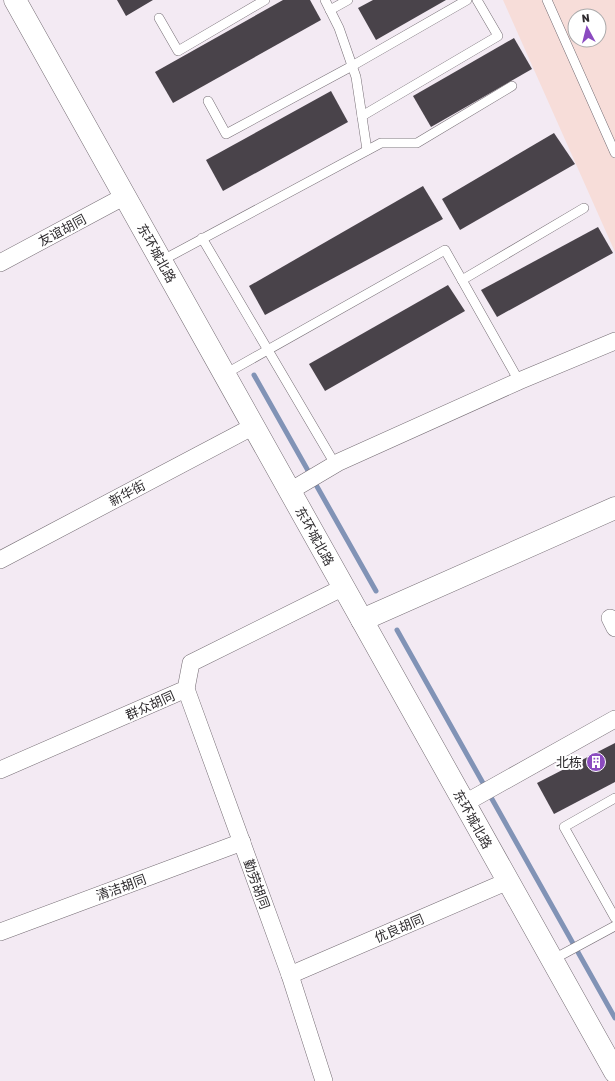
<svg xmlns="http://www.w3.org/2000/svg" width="615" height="1081" viewBox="0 0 615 1081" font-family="Rubik,'Noto Sans SC',sans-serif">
  <rect width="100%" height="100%" fill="#f3eaf3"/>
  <path fill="#f7ddd9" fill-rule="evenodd" d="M503,0H615V252ZM575,16H599V40H575Z"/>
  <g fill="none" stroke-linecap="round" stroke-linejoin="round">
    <g stroke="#8193b6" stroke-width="5">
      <path d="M254,375L376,591"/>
      <path d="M397,630L615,1018"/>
    </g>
  </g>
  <g fill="#49434a">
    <path d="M117,0H153L126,16Z"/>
    <path d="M283,0H310L321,20L173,103L155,72Z"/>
    <path d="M373,0H446L376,40L358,8Z"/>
    <path d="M514,38L532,69L431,127L413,96Z"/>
    <path d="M331,91L348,122L223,191L206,160Z"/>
    <path d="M554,133L575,164L460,230L442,199Z"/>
    <path d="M423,186L443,219L265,315L249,286Z"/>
    <path d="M598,227L613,253L497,317L481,290Z"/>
    <path d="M448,285L465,311L325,391L309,364Z"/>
    <path d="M615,743V782L554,814L537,783Z"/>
  </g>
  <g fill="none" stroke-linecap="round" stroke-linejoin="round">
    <defs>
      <g id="service">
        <path d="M325,0L339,28L356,77L367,150"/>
        <path d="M547,0L615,153"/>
        <path d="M330,10L348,0"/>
        <path d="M159,18L178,51L265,0"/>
        <path d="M208,101L226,134L352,66L467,0"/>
        <path d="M362,116L498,36L477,0"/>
        <path d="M202,238L335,464"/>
        <path d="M161,261L381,143H417L512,86"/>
        <path d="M462,280L519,381"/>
        <path d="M225,374L445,250L462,280L584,208"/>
        <path d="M615,798L564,827L615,918"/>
        <path d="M552,960L615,926"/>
      </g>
      <g id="minor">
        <path d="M0,263L125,196"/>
        <path d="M290,491L339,462L519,381L615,341"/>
        <path d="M0,560L254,426"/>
        <path d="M610,618L615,628"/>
        <path d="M186,689L290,975L324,1081"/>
        <path d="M0,770L186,689L191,663L344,587"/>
        <path d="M465,803L615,719"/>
        <path d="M0,932L242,842"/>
        <path d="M290,975L508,881"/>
      </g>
      <path id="tertiary" d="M362,620L615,508"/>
      <path id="secondary" d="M15,0L615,1072"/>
    </defs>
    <use href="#service" stroke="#756d74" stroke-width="10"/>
    <use href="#minor" stroke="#756d74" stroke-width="18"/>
    <use href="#tertiary" stroke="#756d74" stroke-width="23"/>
    <use href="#secondary" stroke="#756d74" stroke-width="23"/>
    <use href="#service" stroke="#fff" stroke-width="9"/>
    <use href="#minor" stroke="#fff" stroke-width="17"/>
    <use href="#tertiary" stroke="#fff" stroke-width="22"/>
    <use href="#secondary" stroke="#fff" stroke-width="22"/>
  </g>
  <defs>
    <symbol id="building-disc" viewBox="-11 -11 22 22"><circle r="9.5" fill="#8b4bc0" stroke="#fff"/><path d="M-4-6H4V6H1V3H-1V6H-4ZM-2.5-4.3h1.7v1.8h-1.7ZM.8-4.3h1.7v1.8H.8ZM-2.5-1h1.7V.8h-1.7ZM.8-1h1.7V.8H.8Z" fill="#fff"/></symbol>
  </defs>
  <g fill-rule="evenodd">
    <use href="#building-disc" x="585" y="751" width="22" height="22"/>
  </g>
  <g text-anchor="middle" stroke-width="4" stroke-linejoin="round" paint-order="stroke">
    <g font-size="13" fill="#2e2b2e" stroke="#fff">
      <text transform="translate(62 230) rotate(-28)" y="5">友谊胡同</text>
      <text transform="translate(157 253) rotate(61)" y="5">东环城北路</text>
      <text transform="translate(127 493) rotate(-28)" y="5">新华街</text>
      <text transform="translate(315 536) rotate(61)" y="5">东环城北路</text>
      <text transform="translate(150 705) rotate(-24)" y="5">群众胡同</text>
      <text transform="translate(473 819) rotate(61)" y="5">东环城北路</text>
      <text transform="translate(257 884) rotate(70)" y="5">勤劳胡同</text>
      <text transform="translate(121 887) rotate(-20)" y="5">清洁胡同</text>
      <text transform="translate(399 928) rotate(-23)" y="5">优良胡同</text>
    </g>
    <g font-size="13" fill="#2e2b2e" stroke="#fff" text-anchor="end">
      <text x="582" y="767">北栋</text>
    </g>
  </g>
  <g transform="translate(587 28) rotate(353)"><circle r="19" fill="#ffffff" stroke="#abaaab"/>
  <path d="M0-3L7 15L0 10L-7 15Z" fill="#8b4bc0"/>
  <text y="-6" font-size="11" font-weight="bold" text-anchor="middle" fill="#2e2b2e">N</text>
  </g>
</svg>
